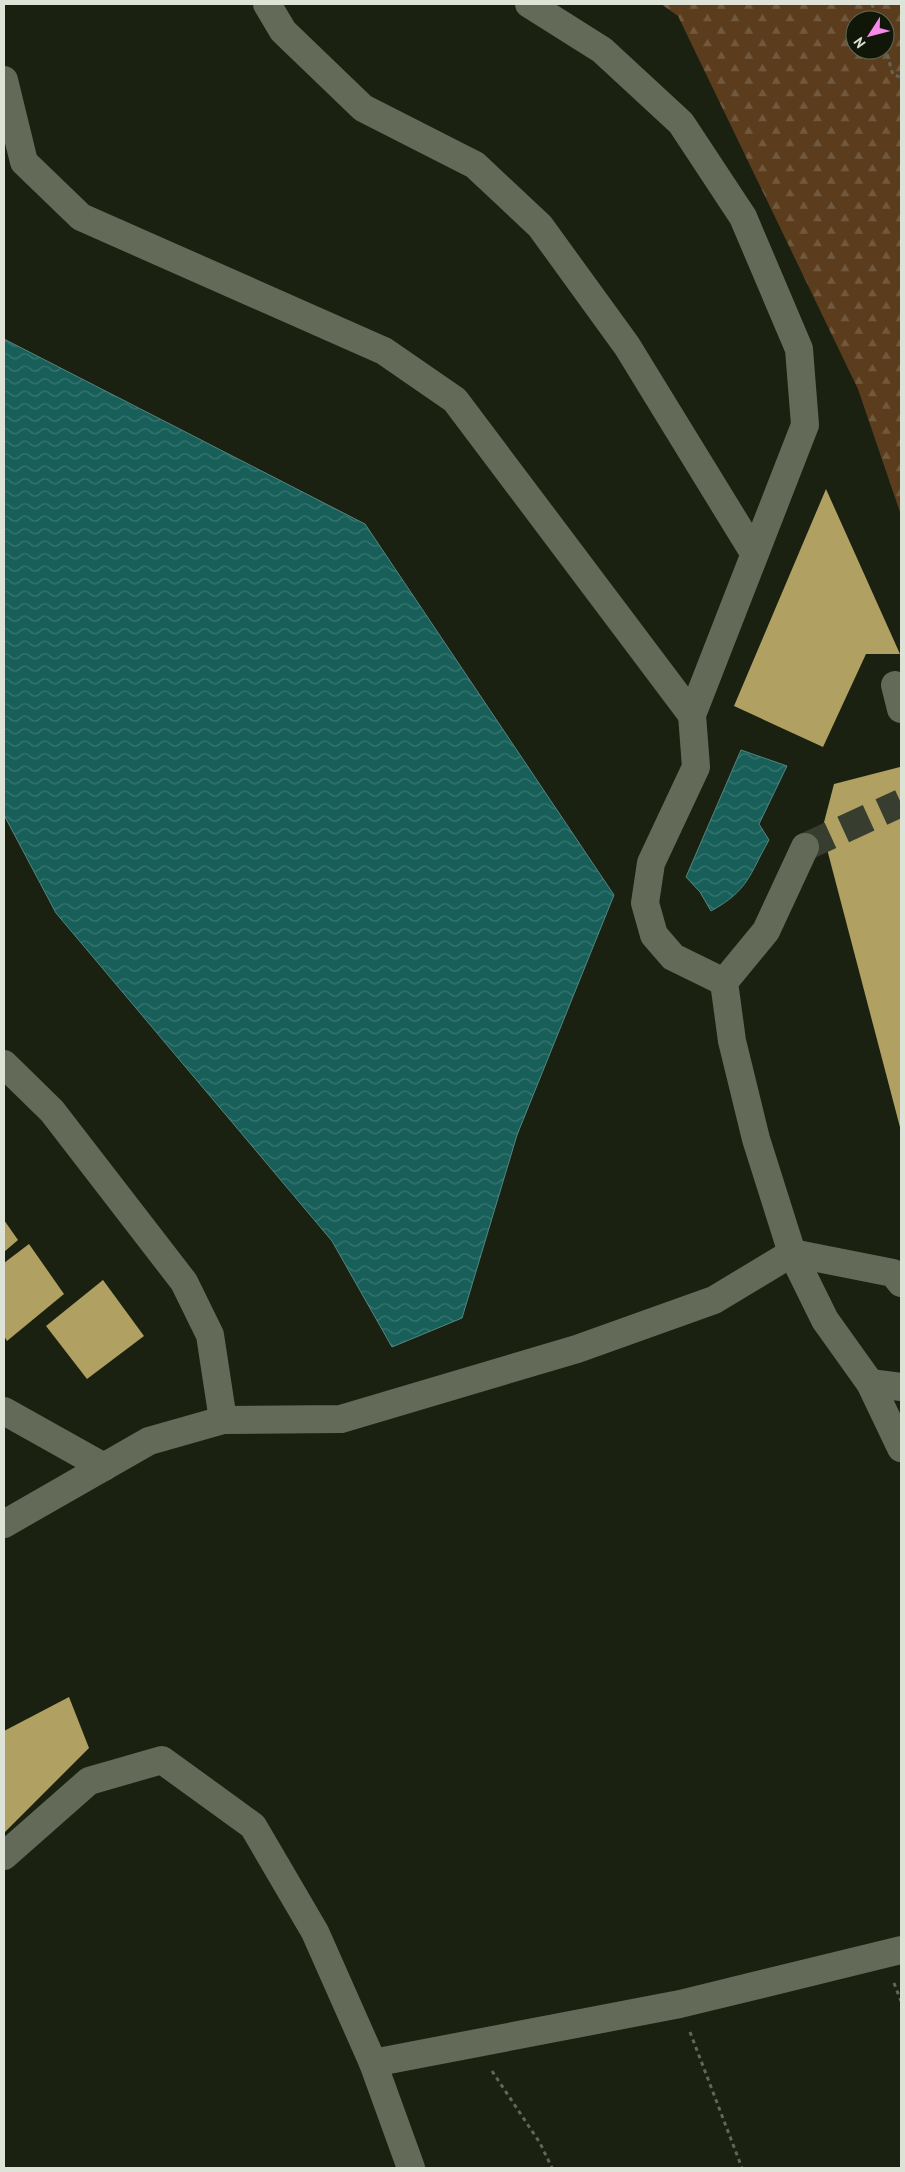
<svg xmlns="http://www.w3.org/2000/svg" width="905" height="2172" viewBox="0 0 905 2172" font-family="'PT Sans',sans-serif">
  <defs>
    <pattern id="forest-firs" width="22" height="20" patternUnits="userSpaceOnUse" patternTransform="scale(1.25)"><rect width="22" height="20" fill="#5b3d1e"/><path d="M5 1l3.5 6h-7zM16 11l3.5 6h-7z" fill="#72593e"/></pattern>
    <pattern id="water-waves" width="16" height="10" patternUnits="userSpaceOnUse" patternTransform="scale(1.25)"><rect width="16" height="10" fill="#185f5a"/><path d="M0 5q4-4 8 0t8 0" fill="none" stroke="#397671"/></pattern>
  </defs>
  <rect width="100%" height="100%" fill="#1a2111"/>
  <path fill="url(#forest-firs)" fill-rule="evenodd" d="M661,4H901V515L858,389L678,16ZM855,20H885V50H855Z"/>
  <g fill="url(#water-waves)" stroke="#538780">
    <path d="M4,339L365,524L614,895L517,1135L462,1318L392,1347L332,1241L56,913L4,815Z"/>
    <path d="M741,750L787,766L759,824L769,840C749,875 749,890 711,911L700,892L686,877Z"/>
  </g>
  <g fill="#b0a061">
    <path d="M826,489L900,654H866L823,747L734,706Z"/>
    <path d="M900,767L901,770V1131L822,830L834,784Z"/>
    <path d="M4,1220L18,1240L4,1252Z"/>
    <path d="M29,1244L64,1294L7,1341L4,1336V1263Z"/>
    <path d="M103,1280L144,1336L87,1379L46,1326Z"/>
    <path d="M69,1697L89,1748L4,1833V1731Z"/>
  </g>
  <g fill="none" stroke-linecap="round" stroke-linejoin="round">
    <path stroke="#373e2f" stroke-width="28" stroke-dasharray="28 14" stroke-linecap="butt" d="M805,847L901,803"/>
    <g stroke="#606759" stroke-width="3" stroke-dasharray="4 4" stroke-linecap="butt">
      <path d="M872,4L877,20"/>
      <path d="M885,47L893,75L901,77"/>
      <path d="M894,1983L901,2001"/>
      <path d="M690,2032L742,2168"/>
      <path d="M492,2071L540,2143L552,2168"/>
    </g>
    <g stroke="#636b58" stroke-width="28">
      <path d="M267,4L283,31L363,108L475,165L540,226L627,346L754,553"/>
      <path d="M529,4L602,50L681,123L743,217L799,349L805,425L692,715L696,767L651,863L645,903L654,935L673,957L724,982"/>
      <path d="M4,80L24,162L81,217L384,351L455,400L692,715"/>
      <path d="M895,685L901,709"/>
      <path d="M805,847L766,931L724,982L732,1041L756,1139L792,1253L825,1320L870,1383L901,1448"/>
      <path d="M4,1064L52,1111L184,1282L210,1335L223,1420"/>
      <path d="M870,1383L901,1387"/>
      <path d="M4,1411L104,1467"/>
      <path d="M4,1524L149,1441L223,1420L341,1419L577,1349L714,1300L792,1253L893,1273L901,1283"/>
      <path d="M4,1856L89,1781L162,1760L253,1826L315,1932L373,2063L411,2168"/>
      <path d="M373,2063L680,2004L901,1950"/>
    </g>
  </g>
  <rect width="905" height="2172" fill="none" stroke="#dee3d8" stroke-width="10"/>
  <g transform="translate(870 35) rotate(234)"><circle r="24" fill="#111708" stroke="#63695b"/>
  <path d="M0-4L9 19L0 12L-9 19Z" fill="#f888ea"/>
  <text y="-8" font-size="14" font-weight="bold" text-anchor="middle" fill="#dee3d8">N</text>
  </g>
</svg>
